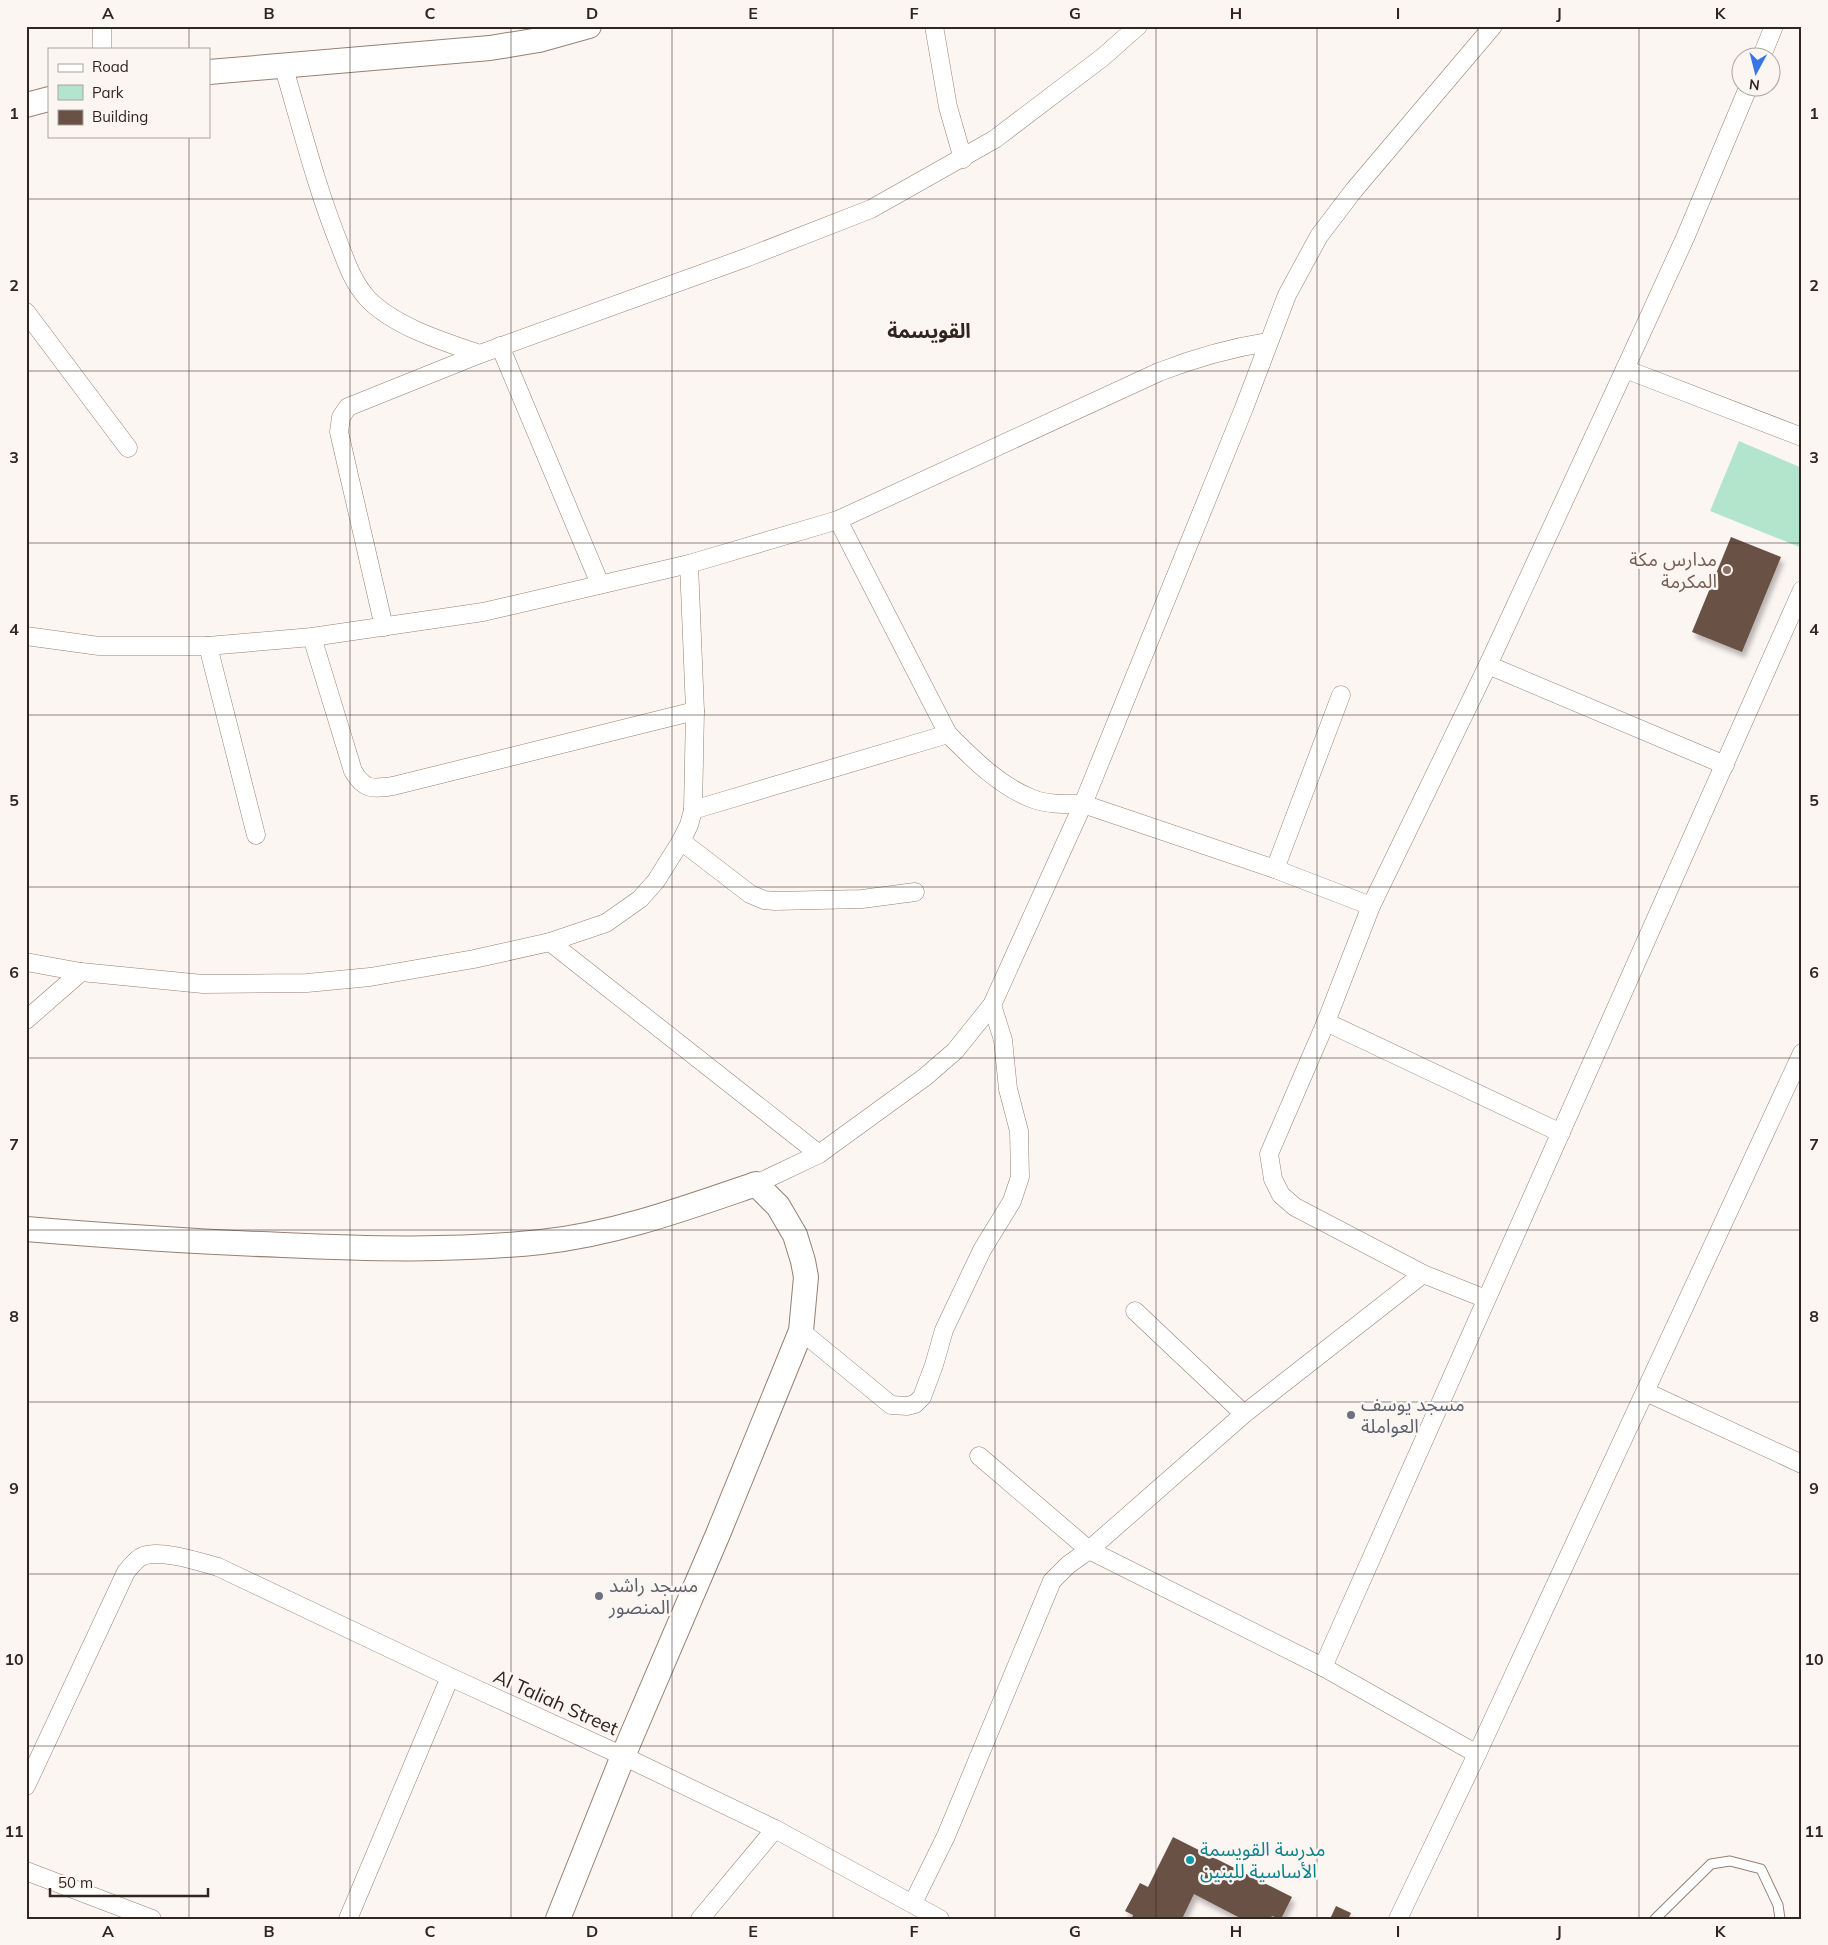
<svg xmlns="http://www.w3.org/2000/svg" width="1828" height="1945" viewBox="0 0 1828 1945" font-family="Mulish,'Noto Sans Arabic',sans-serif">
  <defs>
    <filter id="shadow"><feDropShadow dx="3" dy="5.5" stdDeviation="2.5" flood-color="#0004"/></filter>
  </defs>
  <rect width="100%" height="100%" fill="#fcf6f3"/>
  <path fill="#b3e5cd" d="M1739,441L1802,468V548L1710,511Z"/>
  <g fill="#695145" filter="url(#shadow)">
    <path d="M1731,537L1781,557L1742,652L1692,632Z"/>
    <path d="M1173,1837L1292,1897L1281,1919L1272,1916L1270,1919H1242L1194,1894L1182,1919H1132L1133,1915L1125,1911L1140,1883L1148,1887Z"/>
    <path d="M1336,1906L1351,1913L1348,1919H1330Z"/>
  </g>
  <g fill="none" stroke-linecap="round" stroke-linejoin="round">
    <defs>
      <path id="lane" d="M1655,1919L1711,1864L1730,1861L1761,1869L1778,1905L1780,1919"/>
      <g id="street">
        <path d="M934,26L948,107L963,159"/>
        <path d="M102,49V26"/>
        <path d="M1761,58L1774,26"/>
        <path d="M283,65C301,125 316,187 340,246C347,265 354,284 368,299C395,327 445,342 480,354"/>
        <path d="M26,312L128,448"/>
        <path d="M500,346L600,584"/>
        <path d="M1625,369L1802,437"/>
        <path d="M838,520L948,734C973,759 999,786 1033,799C1049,805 1066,804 1083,804L1275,869L1371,906"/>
        <path d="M384,627L339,432L341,417L348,407L480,354L748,257L871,209L995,139L1103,57L1138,26"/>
        <path d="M26,636L99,646H208L312,637L483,612L689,564L838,520L1159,372C1195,358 1230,348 1268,342"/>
        <path d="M312,637L353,771C364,790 372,789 393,786L695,711"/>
        <path d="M208,646L256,835"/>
        <path d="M1488,665L1725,765"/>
        <path d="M693,810L948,734"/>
        <path d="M681,841L750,894L764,900L775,901L862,899L915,892"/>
        <path d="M1275,869L1341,695"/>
        <path d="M550,942L819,1154"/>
        <path d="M26,962L81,972L203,984L307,983L370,977L474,959L550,942L606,923L640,899L656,881L681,841L689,825L693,810L695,711L689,564"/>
        <path d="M26,1020L81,972"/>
        <path d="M1326,1022L1561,1133"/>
        <path d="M756,1184L819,1154L925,1077L955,1051L992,1005L1083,804L1244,408L1287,295L1319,236L1354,190L1493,26"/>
        <path d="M1486,1299L1423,1274L1295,1207L1281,1195L1273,1179L1269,1154L1326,1022L1371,906L1488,665L1625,369L1685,238L1748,88"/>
        <path d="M1135,1311L1244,1414"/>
        <path d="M801,1331L891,1405L907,1406L915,1404L922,1397L934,1365L944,1330L982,1250L1012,1201L1020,1177L1019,1131L1008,1089L1003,1040L992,1005"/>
        <path d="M1646,1392L1802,1464"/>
        <path d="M979,1456L1089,1550L1323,1667L1477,1754"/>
        <path d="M1323,1667L1802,590"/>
        <path d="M26,1786L126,1572C130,1567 137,1558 143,1556C161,1549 200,1562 218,1567L450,1677L623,1756L775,1829L940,1919"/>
        <path d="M26,1871L152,1919"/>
        <path d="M913,1903L946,1836L1052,1581L1068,1565L1089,1550L1244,1414L1423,1274"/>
        <path d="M348,1919L450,1677"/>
        <path d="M700,1919L775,1829"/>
        <path d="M1398,1919L1477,1754L1802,1053"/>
      </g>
      <g id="secondary">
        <path d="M209,72L490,48L539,40L589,26"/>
        <path d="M26,105L49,99"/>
        <path d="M26,1229C112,1236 197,1242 283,1245C369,1249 455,1251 541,1242C615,1234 686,1208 756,1184L778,1206L795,1235L803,1261L806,1277L801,1331L718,1534L623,1756L558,1919"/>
      </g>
    </defs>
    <use href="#lane" stroke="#988070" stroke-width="11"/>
    <use href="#street" stroke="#988070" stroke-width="19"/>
    <use href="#secondary" stroke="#988070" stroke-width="26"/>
    <use href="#lane" stroke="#fff" stroke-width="9"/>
    <use href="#street" stroke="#fff" stroke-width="18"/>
    <use href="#secondary" stroke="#fff" stroke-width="24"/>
  </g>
  <path fill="none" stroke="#30261f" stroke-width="1" stroke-opacity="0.55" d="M189,26V49M350,26V1919M511,26V1919M672,26V1919M833,26V1919M995,26V1919M1156,26V1919M1317,26V1919M1478,26V1919M1639,26V1919M189,136V1919M26,199H1802M26,371H1802M26,543H1802M26,715H1802M26,887H1802M26,1058H1802M26,1230H1802M26,1402H1802M26,1574H1802M26,1746H1802"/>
  <circle fill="#8d6e63" stroke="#fcf6f3" stroke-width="2" cx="1727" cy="570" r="5"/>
  <g fill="#6b7280" stroke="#fcf6f3" stroke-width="2">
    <circle cx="1351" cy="1415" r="5"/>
    <circle cx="599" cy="1596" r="5"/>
  </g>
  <circle fill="#0f9aa8" stroke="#fcf6f3" stroke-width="2" cx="1190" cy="1860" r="5"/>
  <g text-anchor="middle" stroke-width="5" stroke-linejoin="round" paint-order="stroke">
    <g font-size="19" fill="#785e54" stroke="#fcf6f3" text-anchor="end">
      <text x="1717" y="566">مدارس مكة<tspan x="1717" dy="22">المكرمة</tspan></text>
    </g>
    <g font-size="19" fill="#5b616d" stroke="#fcf6f3" text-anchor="start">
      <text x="1361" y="1411">مسجد يوسف<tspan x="1361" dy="22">العواملة</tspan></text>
      <text x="609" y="1592">مسجد راشد<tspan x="609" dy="22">المنصور</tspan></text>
    </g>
    <g font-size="19" fill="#30261f" stroke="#fcf6f3">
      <text transform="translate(556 1702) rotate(24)" y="7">Al Taliah Street</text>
    </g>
    <g font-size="19" fill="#0d838f" stroke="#fcf6f3" text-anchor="start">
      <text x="1200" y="1856">مدرسة القويسمة<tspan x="1200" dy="22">الأساسية للبنين</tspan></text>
    </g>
    <g font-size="20" font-weight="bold" fill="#30261f" stroke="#fcf6f3">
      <text x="929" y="338">القويسمة</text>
    </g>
  </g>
  <rect width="1828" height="1945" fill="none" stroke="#fcf6f3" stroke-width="55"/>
  <rect x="48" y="48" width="162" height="90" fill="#fcf6f3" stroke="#aaa39e"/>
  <rect x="58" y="64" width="25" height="8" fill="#ffffff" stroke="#aaa39e"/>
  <text x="92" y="72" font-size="15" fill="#30261f">Road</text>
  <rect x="58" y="85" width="25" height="15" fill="#b3e5cd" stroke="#aaa39e"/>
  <text x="92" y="98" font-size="15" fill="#30261f">Park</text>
  <rect x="58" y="110" width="25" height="15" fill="#695145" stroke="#aaa39e"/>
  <text x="92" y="122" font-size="15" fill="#30261f">Building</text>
  <g transform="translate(1756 72) rotate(187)"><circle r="24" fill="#fcf6f3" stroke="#aaa39e"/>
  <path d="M0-4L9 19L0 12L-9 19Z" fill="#3876e5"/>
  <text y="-8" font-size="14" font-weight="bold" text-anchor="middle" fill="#30261f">N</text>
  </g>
  <path d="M50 1888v8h158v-8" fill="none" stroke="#30261f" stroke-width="2.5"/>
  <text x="58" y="1888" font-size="15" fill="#30261f" stroke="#fcf6f3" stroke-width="4" paint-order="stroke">50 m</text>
  <rect x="28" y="28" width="1772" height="1890" fill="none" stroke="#30261f" stroke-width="2"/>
  <g font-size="16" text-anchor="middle" font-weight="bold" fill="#30261f">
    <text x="108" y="19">A</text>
    <text x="269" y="19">B</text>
    <text x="430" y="19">C</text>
    <text x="592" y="19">D</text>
    <text x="753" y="19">E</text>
    <text x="914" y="19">F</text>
    <text x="1075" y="19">G</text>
    <text x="1236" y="19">H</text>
    <text x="1398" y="19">I</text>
    <text x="1559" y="19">J</text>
    <text x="1720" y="19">K</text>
    <text x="14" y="119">1</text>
    <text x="1814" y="119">1</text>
    <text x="14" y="291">2</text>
    <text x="1814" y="291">2</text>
    <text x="14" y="463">3</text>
    <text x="1814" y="463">3</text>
    <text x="14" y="635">4</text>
    <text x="1814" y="635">4</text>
    <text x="14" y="806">5</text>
    <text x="1814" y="806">5</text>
    <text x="14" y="978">6</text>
    <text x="1814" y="978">6</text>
    <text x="14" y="1150">7</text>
    <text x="1814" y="1150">7</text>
    <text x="14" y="1322">8</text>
    <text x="1814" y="1322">8</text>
    <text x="14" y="1494">9</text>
    <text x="1814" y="1494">9</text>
    <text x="14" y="1665">10</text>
    <text x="1814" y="1665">10</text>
    <text x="14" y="1837">11</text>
    <text x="1814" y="1837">11</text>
    <text x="108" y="1937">A</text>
    <text x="269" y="1937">B</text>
    <text x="430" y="1937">C</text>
    <text x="592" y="1937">D</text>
    <text x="753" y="1937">E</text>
    <text x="914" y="1937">F</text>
    <text x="1075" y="1937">G</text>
    <text x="1236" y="1937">H</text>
    <text x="1398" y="1937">I</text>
    <text x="1559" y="1937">J</text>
    <text x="1720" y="1937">K</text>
  </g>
</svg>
